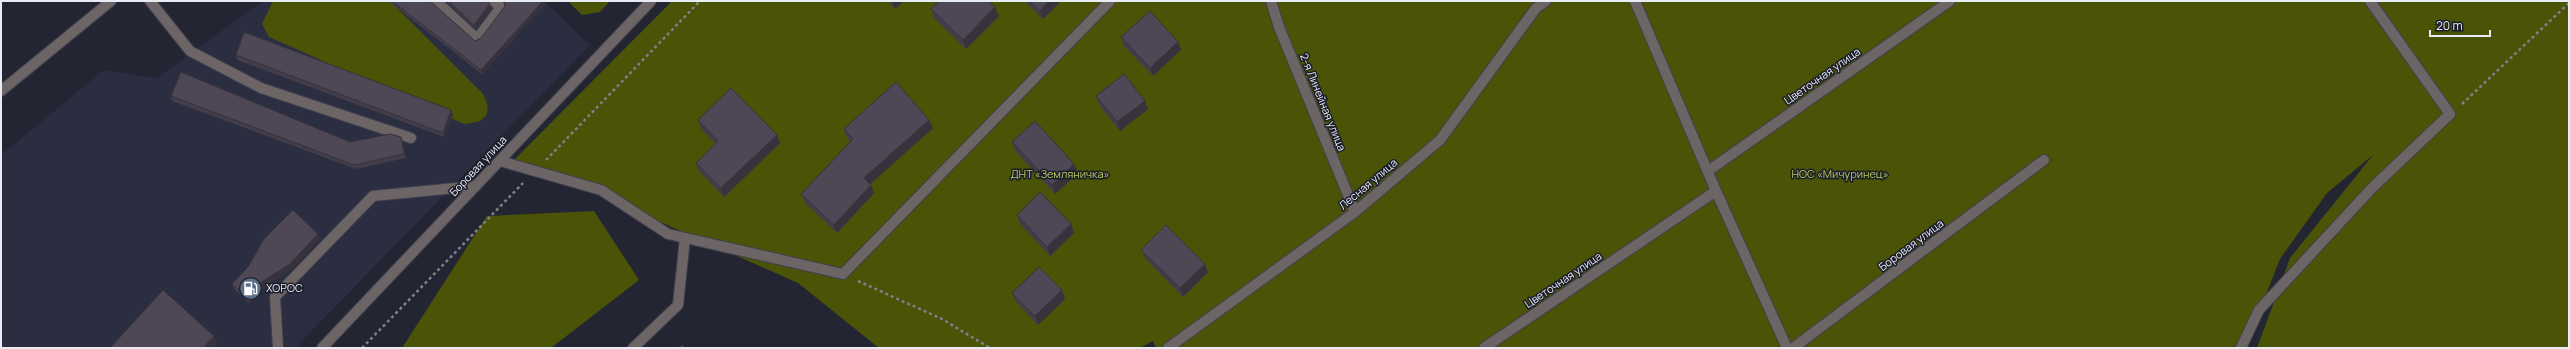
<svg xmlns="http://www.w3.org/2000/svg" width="2570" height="349" viewBox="0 0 2570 349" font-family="Manrope,sans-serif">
  <rect width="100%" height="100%" fill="#232533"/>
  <path fill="#2b2e41" d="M263,1H544L590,45L295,348H1V155L104,70L157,78Z"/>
  <g fill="#4a5306">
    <path d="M273,1H390L483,94C494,115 485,122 464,124L269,37L262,24Z"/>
    <path d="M568,1H610L600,12L582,15Z"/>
    <path d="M672,1H2569V348H2257L2290,258L2373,155L2327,193L2280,259L2245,348H1156L1153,341L1140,348H879L798,283L568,181L512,162Z"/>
    <path d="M594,211L639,280L551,348H402L487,216Z"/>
  </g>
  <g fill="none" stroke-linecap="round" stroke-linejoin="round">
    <defs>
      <g id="minor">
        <path d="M150,1L190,51L261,88L411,138"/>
        <path d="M436,1L477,39L501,7L493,1"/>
        <path d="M1271,1L1279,27L1355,212"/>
        <path d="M1635,1L1716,191L1787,348"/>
        <path d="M1,91L111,1"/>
        <path d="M500,161L601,190L668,234L843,274L1110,1"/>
        <path d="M1708,171L1950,1"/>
        <path d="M278,348L275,297L373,196L476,186"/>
        <path d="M322,348L651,1"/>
        <path d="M633,348L678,305L685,238"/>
        <path d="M1168,348L1355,212L1440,140L1536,8L1546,1"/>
        <path d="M1484,348L1716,191"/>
        <path d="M1793,348L2044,160"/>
        <path d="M2241,348L2259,310L2373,187L2450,114L2370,1"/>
      </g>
    </defs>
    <use href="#minor" stroke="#3f414e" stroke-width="12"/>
    <g stroke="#7e808c" stroke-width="2.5" stroke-dasharray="3 3" stroke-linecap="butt">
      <path d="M2462,104L2569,3"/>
      <path d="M546,160L700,1"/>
      <path d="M858,281L942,319L990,348"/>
      <path d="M362,348L523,183"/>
    </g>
    <use href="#minor" stroke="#6d6466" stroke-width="10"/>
  </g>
  <g fill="#433d4a">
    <path d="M388,1H430L475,41L545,5L482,74Z"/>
    <path d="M446,1H488L492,8L476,29Z"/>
    <path d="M888,1H904L895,9Z"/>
    <path d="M1024,1H1061L1043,19Z"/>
    <path d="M931,9L999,16L966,49L934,18Z"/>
    <path d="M1121,37L1178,42L1181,50L1153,76L1124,46Z"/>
    <path d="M236,55L451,110L453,115L444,137L237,60Z"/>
    <path d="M171,96L350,142L401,137L403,142L406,158L356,169L172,101Z"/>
    <path d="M1096,96L1148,109L1120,131L1099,105Z"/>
    <path d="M698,120L777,135L780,143L724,197L699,171L696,163L716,144L701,129Z"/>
    <path d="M929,120L933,128L870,184L874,193L837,233L805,203L801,194L851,142L847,138L844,129Z"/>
    <path d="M1012,142L1078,173L1055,194L1015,151Z"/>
    <path d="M1017,215L1071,224L1074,233L1050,256L1020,224Z"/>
    <path d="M318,234L320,239L292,269L265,286L249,303L234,289L232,284L248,267Z"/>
    <path d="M1141,250L1208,272L1183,297L1145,258Z"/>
    <path d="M1062,290L1065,299L1038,325L1016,302L1012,293Z"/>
  </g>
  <g fill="#37323c">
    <path d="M544,1L545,5L482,74L481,70Z"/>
    <path d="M892,1H904L895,9Z"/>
    <path d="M1049,1H1061L1043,19L1040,11Z"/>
    <path d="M490,4L492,8L476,29L474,25Z"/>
    <path d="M995,7L999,16L966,49L963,40Z"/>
    <path d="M1178,42L1181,50L1153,76L1150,68Z"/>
    <path d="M1145,101L1148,109L1120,131L1117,122Z"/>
    <path d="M451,110L453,115L444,137L443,133Z"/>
    <path d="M929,120L933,128L867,187L864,178Z"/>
    <path d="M777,135L780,143L724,197L721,188Z"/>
    <path d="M401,137L403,142L406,158L404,154Z"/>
    <path d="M1074,164L1078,173L1055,194L1052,185Z"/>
    <path d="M871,185L874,193L837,233L834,225Z"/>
    <path d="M1071,224L1074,233L1050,256L1047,247Z"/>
    <path d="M318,234L320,239L292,269L265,286L249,303L248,297L263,281Z"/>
    <path d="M1205,264L1208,272L1183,297L1180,288Z"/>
    <path d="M1062,290L1065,299L1038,325L1035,316Z"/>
    <path d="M214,336L218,348H203Z"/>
  </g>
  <g fill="#4e4756" stroke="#37323c">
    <path d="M392,1H430L475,41L481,38L505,6L504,1H543L481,70Z"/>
    <path d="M449,1H488L490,4L474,25Z"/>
    <path d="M939,1H989L995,7L963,40L931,9Z"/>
    <path d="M1030,1H1049L1040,11Z"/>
    <path d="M1150,11L1178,42L1150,68L1121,37Z"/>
    <path d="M244,32L451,110L443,133L236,55Z"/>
    <path d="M181,72L350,142L390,134L401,137L404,154L354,165L171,96Z"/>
    <path d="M1124,74L1145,101L1117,122L1096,96Z"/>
    <path d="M896,82L929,120L864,178L871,185L834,225L801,194L853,139L844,129Z"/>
    <path d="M731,88L777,135L721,188L696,163L718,141L698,120Z"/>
    <path d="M1035,121L1074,164L1052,185L1012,142Z"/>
    <path d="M1040,192L1071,224L1047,247L1017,215Z"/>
    <path d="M293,210L318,234L290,264L263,281L248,297L232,284L248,267L264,239Z"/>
    <path d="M1166,225L1205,264L1180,288L1141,250Z"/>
    <path d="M1039,267L1062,290L1035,316L1012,293Z"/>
    <path d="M163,290L214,336L203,348H110Z"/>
    <path d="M683,345L684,348H678Z"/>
  </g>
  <defs>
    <symbol id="fuel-disc" viewBox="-11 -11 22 22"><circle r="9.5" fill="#5c6f8a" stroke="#1a1c29"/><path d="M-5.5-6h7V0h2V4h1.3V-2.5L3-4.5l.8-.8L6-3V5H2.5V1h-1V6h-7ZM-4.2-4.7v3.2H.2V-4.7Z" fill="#fff"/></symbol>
  </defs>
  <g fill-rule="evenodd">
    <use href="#fuel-disc" x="238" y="276" width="25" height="25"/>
  </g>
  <g text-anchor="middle" stroke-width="3" stroke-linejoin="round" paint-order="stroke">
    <g font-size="11" fill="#e9ebf5" stroke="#1a1c29">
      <text transform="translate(1822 76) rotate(-35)" y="4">Цветочная улица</text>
      <text transform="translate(1323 102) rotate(68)" y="4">2-я Линейная улица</text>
      <text transform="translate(478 166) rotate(-47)" y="4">Боровая улица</text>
      <text transform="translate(1368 184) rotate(-40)" y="4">Лесная улица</text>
      <text transform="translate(1911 245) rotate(-37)" y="4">Боровая улица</text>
      <text transform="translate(1563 280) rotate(-34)" y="4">Цветочная улица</text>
    </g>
    <g font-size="11" fill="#bbcb61" stroke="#1a1c29">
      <text x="1060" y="178">ДНТ «Земляничка»</text>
      <text x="1840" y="178">НОС «Мичуринец»</text>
    </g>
    <g font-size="11" fill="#e9ebf5" stroke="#1a1c29" text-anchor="start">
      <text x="266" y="292">ХОРОС</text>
    </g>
  </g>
  <rect width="2570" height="349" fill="none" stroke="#e9ebf5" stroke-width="4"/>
  <path d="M2430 30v6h60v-6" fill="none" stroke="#e9ebf5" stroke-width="2"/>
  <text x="2436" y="30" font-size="12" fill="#e9ebf5" stroke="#1a1c29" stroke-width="3" paint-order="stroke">20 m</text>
</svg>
